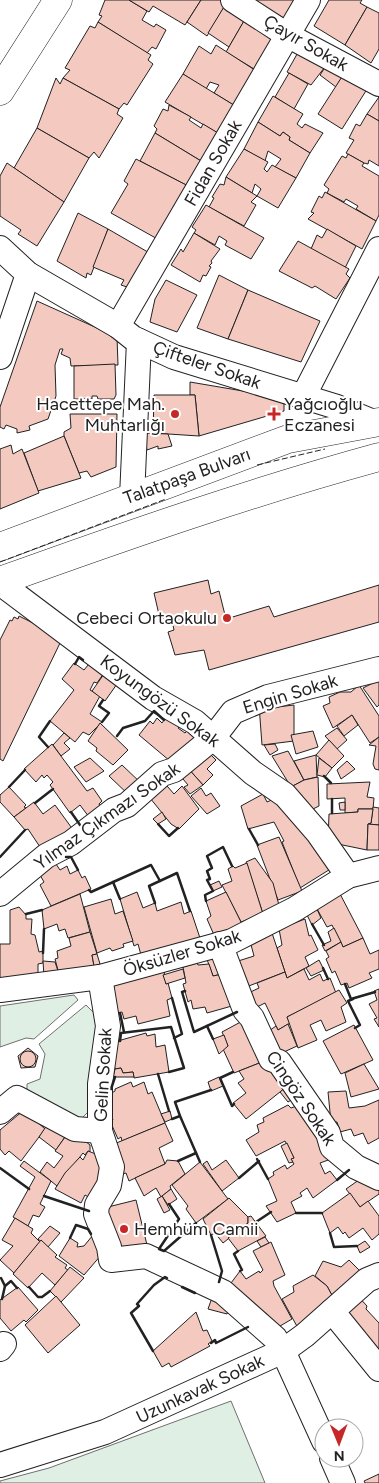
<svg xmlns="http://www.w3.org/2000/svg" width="379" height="1483" viewBox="0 0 379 1483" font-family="Figtree,sans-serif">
  <rect width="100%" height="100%" fill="#fff"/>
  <g fill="#e0efe3" stroke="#6f6f6f">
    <path d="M74,995L78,1000L34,1039L26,1038L0,1047V1006Z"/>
    <path d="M86,1005L103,1022L90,1110L78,1122L27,1096V1084L40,1079L45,1054L39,1044Z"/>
    <path d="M231,1401L265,1483H0V1481L49,1468Z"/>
  </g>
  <g fill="#f3c9c0" stroke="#222">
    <path d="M105,0H129L147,11L142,20L154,27L156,24L166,30L156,49L152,47L147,53L98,22L102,16L99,15Z"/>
    <path d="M129,0H201L185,25L153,6L149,12Z"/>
    <path d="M201,0H224L227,2L207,36L187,22Z"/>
    <path d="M254,0H302L290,22Z"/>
    <path d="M329,0H362L360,3L367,7L345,45L314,26Z"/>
    <path d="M227,2L248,14L229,47L208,33Z"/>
    <path d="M367,7L379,13V49L371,63L345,45Z"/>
    <path d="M248,14L281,34L259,72L226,52Z"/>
    <path d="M98,22L151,55L148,60L153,64L127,105L124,103L119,109L63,78L70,70L65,68L90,26L95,28Z"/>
    <path d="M216,45L261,74L237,107L214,93L219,85L210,82L206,89L183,74L199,46L211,54Z"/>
    <path d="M301,47L328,63L311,85L287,72Z"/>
    <path d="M328,63L345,72L336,87L320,75Z"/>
    <path d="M345,72L369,86L342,129L318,114Z"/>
    <path d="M289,73L308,84L294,109L275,97Z"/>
    <path d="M183,74L237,107L221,135L165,102Z"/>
    <path d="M56,78L60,84L63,78L119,109L117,114L123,118L99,158L94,152L89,158L37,128Z"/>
    <path d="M273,96L303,114L297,124L302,128L305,124L323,133L310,153L289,140L290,137L283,132L280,136L258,122Z"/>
    <path d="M379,97V121L367,114Z"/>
    <path d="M169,105L191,117L189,120L201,128L203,124L223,136L206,164L155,133L157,129L154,126L163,109L168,111Z"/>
    <path d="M367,114L379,121V166L369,160L368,164L364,163L346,153L354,140L349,138L356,124L360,126Z"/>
    <path d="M258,122L280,136L283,132L290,137L289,140L310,153L296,178L275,167L281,159L268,151L265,161L244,149Z"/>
    <path d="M37,128L89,158L64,202L14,168Z"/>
    <path d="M155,133L206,164L190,187L140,161Z"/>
    <path d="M244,149L268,162L264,169L267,172L272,165L296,178L278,208L257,196L261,189L255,184L252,193L226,177Z"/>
    <path d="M348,154L364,163L362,166L379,176V215L376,221L356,209L358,206L346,199L344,202L327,193L329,189L324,185L342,156L346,158Z"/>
    <path d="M136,159L192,188L161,241L111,213L128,184L124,181Z"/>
    <path d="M7,163L64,202L37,246L18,234L21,230L0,216V176Z"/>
    <path d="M226,177L257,196L251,202L256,205L244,226L209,207L214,198L212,197L220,184L224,185Z"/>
    <path d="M325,192L376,221L362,249L308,219L314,213L311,212L319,196L322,198Z"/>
    <path d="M206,205L264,238L251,259L225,245L227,241L219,236L215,245L194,233L196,230L192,227Z"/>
    <path d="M78,213L108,229L91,275L87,273L86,278L57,261Z"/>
    <path d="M108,229L153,255L133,289L121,285L124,280L93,267Z"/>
    <path d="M327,229L356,246L345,268L311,249L317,235L322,238Z"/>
    <path d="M194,233L220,249L211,261L212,263L209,266L211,267L206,276L203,275L200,282L171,265L181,249L183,252Z"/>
    <path d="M298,241L349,269L346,274L350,278L336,299L315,286L312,288L279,271Z"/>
    <path d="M219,275L248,290L228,339L197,328Z"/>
    <path d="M166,280L197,295L177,332L150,322L155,299Z"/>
    <path d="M248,290L320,321L301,362L228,339Z"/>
    <path d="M37,301L117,337L118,365L71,366L70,358L61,354L63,349H60L55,365L56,396L48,419L29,426L30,430L17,433V429L6,425L4,429L0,427V407Z"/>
    <path d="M115,364L116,395L114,399H98L97,396H92V399H74V366Z"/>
    <path d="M190,382L284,398V411L199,436L195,395H190Z"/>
    <path d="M154,395H195L199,436L153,433Z"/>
    <path d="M70,414H117L116,467L91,477L87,471L79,473L64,436V432L71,428Z"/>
    <path d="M143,433L168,434L172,446L158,449V446L147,450Z"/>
    <path d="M64,436L81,478L38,491L24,453Z"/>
    <path d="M11,445L13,454L22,449L39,493L0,509V449Z"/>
    <path d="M208,580L211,594L219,591L226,619L269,606L274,617L379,585V622L209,670L204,650L175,655L168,632L174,630L171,616L160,619L154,593Z"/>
    <path d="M19,616L59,636L61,641L3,761L0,759V640L10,620L12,621L14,617L18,619Z"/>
    <path d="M93,659L106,670L97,683L94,682L90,690L100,696L90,714L102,722L89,735L83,732L75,742L50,721L74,690L62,679L74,663L84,670Z"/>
    <path d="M104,674L117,684L105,701L92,691Z"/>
    <path d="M379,676V705L377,707L363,688L375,682Z"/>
    <path d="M359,685L379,716V737L370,743L352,715L333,728L323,706L330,703L329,697L340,692H351Z"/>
    <path d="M277,704V707L294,705V741L262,745L259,705Z"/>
    <path d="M352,715L358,725L344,736L337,726Z"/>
    <path d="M167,716L180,726L178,728L185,733L187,731L201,742L183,758L177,752L170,761L139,735L150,721L153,724L157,718L162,723Z"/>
    <path d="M100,723L128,750L113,765L96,751L97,748L88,741Z"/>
    <path d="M337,728L347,740L337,749L325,736Z"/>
    <path d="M313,731L318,747L296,754L291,735Z"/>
    <path d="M64,733L70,738L64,743L70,749L61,756L53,745Z"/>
    <path d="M379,737V770L375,769L373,764L376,746L369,745Z"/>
    <path d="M329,740L344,756L332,768L316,755Z"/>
    <path d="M52,744L87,791L93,788L102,801L99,804L103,811L92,821L80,805L70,813L50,785L53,782L47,775L44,778L42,775L36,782L24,769Z"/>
    <path d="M275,744L278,750L270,755L264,745Z"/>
    <path d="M205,749L216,760L207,769L213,775L203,785L186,766Z"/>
    <path d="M288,751L304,780L291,787L272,756Z"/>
    <path d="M316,755L317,777L304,780L294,761Z"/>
    <path d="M90,758L104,771L86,782L74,767Z"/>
    <path d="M319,758L332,768L325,777L317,775Z"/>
    <path d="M347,761L355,769L341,779L337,770Z"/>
    <path d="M122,765L143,785L131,797L109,776Z"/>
    <path d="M186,766L203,785L190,794L184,787L188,785L178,773Z"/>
    <path d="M318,777L319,806L309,811L291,787L304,780Z"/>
    <path d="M161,779L174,794L182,786L199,809L179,829L171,824L146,793Z"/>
    <path d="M370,782L367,797L374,798L373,809H358V812L345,813V798L327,799V784Z"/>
    <path d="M9,787L26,805L24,807L26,808L14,817L0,802V795Z"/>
    <path d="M201,788L206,796L211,793L220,806L207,814L191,796Z"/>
    <path d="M263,794L267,802L281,796L332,868L300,888L282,842L284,841L274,822L248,829L241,806Z"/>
    <path d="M34,802L43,814L55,805L74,831L44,853L28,829L25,830L14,817Z"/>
    <path d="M345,802V810H340L339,803Z"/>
    <path d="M373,807L379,808V825L368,824L371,823Z"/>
    <path d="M358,809H373L371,823L368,824L367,850L328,842L329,814L358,812Z"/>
    <path d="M162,812L166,819L158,824L153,819Z"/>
    <path d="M368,824L379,825V850H367Z"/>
    <path d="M279,837L302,891L278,900L257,845Z"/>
    <path d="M52,858L60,870L67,866L70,874L78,870L82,878L85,876L91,889L51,906L40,885L44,882L36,868Z"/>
    <path d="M255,858L273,883L280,909L264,917L246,862Z"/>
    <path d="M247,863L263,914L241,922L222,885L232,881L228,869L233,866L235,868Z"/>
    <path d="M219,881L222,887L213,891L210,885Z"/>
    <path d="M338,890L363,938L343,947L332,925L327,927L316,907Z"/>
    <path d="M137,892L143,908L155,903L157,911L181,902L184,914L191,911L200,938L141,955L138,944L134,946L120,899Z"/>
    <path d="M226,892L242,924L214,935L207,919L211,916L206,901Z"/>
    <path d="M80,894L90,932L68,938L65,929L59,931L57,924L44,929L42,910Z"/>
    <path d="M111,899L115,914L123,911L133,941L123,944L124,947L112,951L110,948L97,953L84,907Z"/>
    <path d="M19,907L26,915V919H32L31,934L35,935L39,952L43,951V963L38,964V977L0,983V944H10V910Z"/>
    <path d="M316,907L321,918L312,925L304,909Z"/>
    <path d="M305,919L309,936L311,935L318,950L305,957L309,966L287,978L277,948L282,945L279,929Z"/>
    <path d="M334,928L341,942L325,951L322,945L331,941L328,932Z"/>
    <path d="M271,930L285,972L241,989L235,962L254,956L250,941Z"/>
    <path d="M90,932L97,954L92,955L95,971L59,974L55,959L58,958L57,951L71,946L69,938Z"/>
    <path d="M363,938L370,954L379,950V969L369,973L372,978L349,988L347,983L341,985L335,971L332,973L326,959L329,957L326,951L341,942L343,947Z"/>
    <path d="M220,952L227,973L213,976L205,954Z"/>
    <path d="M97,954L100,964L94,966L92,955Z"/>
    <path d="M319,960L324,970L311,976L306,968Z"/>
    <path d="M43,961L55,962L59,974L44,977Z"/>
    <path d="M197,963L198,965L209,964L213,976L227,973L239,1004L207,1013L205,1007L193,1009L191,1000L188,1002L183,984L186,983L183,967Z"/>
    <path d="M158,969L159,973L164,971L166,984L168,983L172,998L167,1000L170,1016L138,1024L136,1016L124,1019L122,1012L118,1013L111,980Z"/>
    <path d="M183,969L185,978L166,984L163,975Z"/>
    <path d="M304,969L309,980L320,974L323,981L330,978L336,993L287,1017L290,1023L278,1030L265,1003L251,1010L244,995L259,988L257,983L285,972L287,978Z"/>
    <path d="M379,989V1027L374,1019L377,1018L369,1004L377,1000L374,991Z"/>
    <path d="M339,990L347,1003L341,1007L346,1022L326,1031L321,1020L310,1025L317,1040L298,1048L287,1017Z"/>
    <path d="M248,1018L267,1060L234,1073L223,1049L228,1046L222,1032Z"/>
    <path d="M288,1024L297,1046L273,1057L263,1035L276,1026L278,1030Z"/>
    <path d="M354,1025L373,1060L341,1074L323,1041Z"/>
    <path d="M146,1033L147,1036L155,1034L156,1047L165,1045L169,1072L134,1078L133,1072L123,1073L121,1068L115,1069L112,1054L114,1042Z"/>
    <path d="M224,1035L228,1046L219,1054L213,1039Z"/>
    <path d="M28,1048L38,1056L35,1067L21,1068L18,1056Z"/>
    <circle cx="28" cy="1059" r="8"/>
    <path d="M267,1060L290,1084L246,1119L233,1103L246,1093L238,1083L244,1079L239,1071Z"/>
    <path d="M364,1064L379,1089L351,1097L345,1073Z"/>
    <path d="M121,1068L123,1073L133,1072L134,1077H113L115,1069Z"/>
    <path d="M219,1077L223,1086L211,1091L208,1082Z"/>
    <path d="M131,1082L133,1087L144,1082L148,1094L152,1092L165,1123L122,1141L121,1137L118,1139L110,1121L113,1120L103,1098L115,1091V1089Z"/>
    <path d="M286,1087L293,1099L288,1102L280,1092Z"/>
    <path d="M346,1091L349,1108L365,1106L379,1100V1138L368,1144L363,1133L354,1136L351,1129L340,1132L337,1122H331L328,1092Z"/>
    <path d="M302,1104L331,1159L320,1163L325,1174L330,1171L337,1180L313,1198L307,1188L300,1193L302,1196L291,1202L296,1213L277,1222L266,1206L277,1201L268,1179L274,1175L273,1172L285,1165L287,1169L294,1164L291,1159L294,1158L285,1141L256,1156L246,1140L259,1132L257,1125L264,1122L263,1118L288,1105L291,1108Z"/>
    <path d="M24,1110L45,1129L21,1161L9,1151L5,1155L0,1149V1130Z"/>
    <path d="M170,1111L172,1119L165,1122L161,1114Z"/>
    <path d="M49,1122L67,1134L56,1150L39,1137Z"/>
    <path d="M165,1123L173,1141L159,1148L165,1164L129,1181L126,1173L122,1174L114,1144Z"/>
    <path d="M68,1133L79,1136L90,1145V1152L88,1151L85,1155L83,1153L57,1186L40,1172L47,1162L54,1168L63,1156L55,1151Z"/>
    <path d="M287,1143L294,1158L291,1159L293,1162L289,1163L281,1146Z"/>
    <path d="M88,1151L101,1156L98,1194L92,1199L85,1195L81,1203L55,1189L65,1173L80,1157L83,1160Z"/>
    <path d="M167,1160L178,1161L185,1174L170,1186L171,1189L161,1197L156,1188L144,1196L135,1178L165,1164Z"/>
    <path d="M226,1160L239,1178L222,1191L203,1164L207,1161L212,1170Z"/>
    <path d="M24,1161L51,1181L40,1204L45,1207L39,1217L33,1215L28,1226L13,1217L35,1177L20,1166Z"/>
    <path d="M200,1162L228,1199L196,1223L186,1209L188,1206L172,1185Z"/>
    <path d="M366,1175L379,1186V1194L360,1207L346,1189Z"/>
    <path d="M171,1189L177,1199L168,1205L162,1196Z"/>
    <path d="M350,1193L360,1207L368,1201L379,1216V1234L372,1240L363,1228L349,1238L345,1232L343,1234L338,1227L330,1233L322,1213Z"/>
    <path d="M162,1196L170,1210L164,1213L157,1199Z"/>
    <path d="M229,1198L248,1217V1223L223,1243L215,1233L211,1235L203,1219Z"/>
    <path d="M136,1200L148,1249L113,1258L100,1209Z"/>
    <path d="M251,1216L266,1236L238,1251L228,1238L248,1223V1217Z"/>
    <path d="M15,1218L33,1229L31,1233L40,1242L14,1273L0,1260L13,1246L2,1240Z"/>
    <path d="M50,1226L60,1233L48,1247L38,1239Z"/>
    <path d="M93,1235L108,1247L84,1275L59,1256L70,1238L78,1243L77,1247L84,1246Z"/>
    <path d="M265,1237L269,1243L261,1247L257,1241Z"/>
    <path d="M41,1240L57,1255L55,1257L67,1265L65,1268L68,1270L55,1285L42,1273L28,1288L13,1274Z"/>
    <path d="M365,1241L370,1247L360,1253L357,1246Z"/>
    <path d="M271,1242L285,1275L273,1281L274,1286L292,1319L275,1329L266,1313L256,1318L231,1283L240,1271L246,1279L259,1271L260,1273L263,1270L253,1251Z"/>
    <path d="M349,1260L362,1273L335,1301L327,1286L315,1276L323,1261L341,1267Z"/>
    <path d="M70,1267L84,1278L61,1302L50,1291Z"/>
    <path d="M313,1275L327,1286L335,1301L299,1330L282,1299L294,1292L293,1286Z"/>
    <path d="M18,1287L38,1310L26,1322L24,1320L11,1331L0,1318V1300Z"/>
    <path d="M355,1293L367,1306L366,1309L379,1323V1359L339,1308Z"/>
    <path d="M213,1295L232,1304L227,1314L208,1309Z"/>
    <path d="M56,1296L80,1325L48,1353L25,1325Z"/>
    <path d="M196,1312L203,1331L207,1330L212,1341L208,1344L210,1346L171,1367L169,1363L162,1367L153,1351Z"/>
    <path d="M379,1474V1483H365L364,1481Z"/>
  </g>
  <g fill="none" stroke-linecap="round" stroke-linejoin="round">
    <defs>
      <g id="minor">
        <path d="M233,0L287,35L379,84"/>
        <path d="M0,248L28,274L118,326L133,338L174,357L337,407L376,423"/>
        <path d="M118,326L308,0"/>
        <path d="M0,357L28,274"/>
        <path d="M303,397L379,249"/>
        <path d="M132,497L139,341"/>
        <path d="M0,583L153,698L195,722L253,773L285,795L318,833L348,876"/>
        <path d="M0,894L46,856L71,843L114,810L127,805L162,774L174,770L213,738L233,712L268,697L379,669"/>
        <path d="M220,944L245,1010L252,1018L271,1059L279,1062L328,1133L332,1147L356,1167L379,1178"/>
        <path d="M100,977L108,1026L100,1084V1131L112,1167L109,1185L97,1205L96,1214L109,1247L111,1260L146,1256L223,1292L275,1338L283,1351L324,1441"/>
        <path d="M0,990L100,977L232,941L295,909L348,876L379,868"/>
        <path d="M0,1112L17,1098L75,1129L100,1131"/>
        <path d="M332,1311L379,1369"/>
        <path d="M0,1349L4,1344"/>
        <path d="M332,1458L343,1483"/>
        <path d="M0,1465L105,1432L283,1351L305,1335L367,1280L379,1275"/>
      </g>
      <g id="major">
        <path d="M0,91L58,0"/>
        <path d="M0,547L288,439L379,422"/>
        <path d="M0,581C125,536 251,492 379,457"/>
      </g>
    </defs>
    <use href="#minor" stroke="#222" stroke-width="26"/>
    <use href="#major" stroke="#222" stroke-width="29"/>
    <use href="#minor" stroke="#fff" stroke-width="24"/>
    <use href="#major" stroke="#fff" stroke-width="28"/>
    <g stroke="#222" stroke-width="1" stroke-dasharray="6 2.5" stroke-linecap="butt">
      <path d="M257,465L325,449"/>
      <path d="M0,562L166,499"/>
    </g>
    <g stroke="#222" stroke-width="2.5">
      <path d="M75,664L79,657L83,660"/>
      <path d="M102,722L109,713L99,706L103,700"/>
      <path d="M117,736L123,728L145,721L154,711L164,720"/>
      <path d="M48,747L39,737L50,721"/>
      <path d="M324,776L331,783"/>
      <path d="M9,787L25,770"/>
      <path d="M35,803L53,789"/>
      <path d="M71,812L80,825"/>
      <path d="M332,813V799"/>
      <path d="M158,824L169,836L178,828"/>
      <path d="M249,829L258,845"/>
      <path d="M0,857L25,830"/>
      <path d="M66,857H71L78,870"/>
      <path d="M113,882L120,899"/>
      <path d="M89,890L91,892L151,865L160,881"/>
      <path d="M206,901L205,895L213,891L207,880L210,879L207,871L212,868L207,856L223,847L232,866"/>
      <path d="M155,903L149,886L177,873L190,911"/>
      <path d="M26,914L42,910"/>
      <path d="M312,924L324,945"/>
      <path d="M43,953L44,929"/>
      <path d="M323,968L328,979"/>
      <path d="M345,984L351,999L375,992"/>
      <path d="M185,991L182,992L194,1032L237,1012"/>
      <path d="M172,998L182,1034L174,1038"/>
      <path d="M353,999L348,1001L360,1025L355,1028"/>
      <path d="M120,1013L124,1032"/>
      <path d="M207,1026L213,1039"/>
      <path d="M120,1041L121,1033L171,1027L184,1068L169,1072"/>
      <path d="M233,1072L220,1078L232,1106L234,1104"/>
      <path d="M158,1074L169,1111"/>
      <path d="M111,1089L115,1077"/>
      <path d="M180,1116L175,1102L211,1090"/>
      <path d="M172,1119L180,1116L200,1162"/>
      <path d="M257,1159L268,1179"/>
      <path d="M178,1161L196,1153"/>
      <path d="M0,1168L29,1189"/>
      <path d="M239,1178L259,1161"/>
      <path d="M337,1180L349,1170"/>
      <path d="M44,1196L89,1211"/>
      <path d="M169,1204L179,1219L159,1249L164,1251L196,1223"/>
      <path d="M296,1213H322"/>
      <path d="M256,1222L271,1212"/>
      <path d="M330,1233L334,1247L357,1246"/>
      <path d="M211,1235L222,1271L219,1282"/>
      <path d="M70,1238L76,1225L88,1229L91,1234"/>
      <path d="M238,1251L234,1254L242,1270L240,1271"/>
      <path d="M1,1278L5,1286L11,1281L17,1288"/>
      <path d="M29,1287L38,1297H42L50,1291"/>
      <path d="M182,1287L195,1293"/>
      <path d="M2,1299L5,1286"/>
      <path d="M211,1343L215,1340L216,1343L248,1327"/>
      <path d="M153,1351L131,1313L139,1306L137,1304L154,1285L165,1277L167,1278"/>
    </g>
  </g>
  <g fill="#c62828" stroke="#fff" stroke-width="2">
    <circle cx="175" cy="414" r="5"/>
    <path d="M271.5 406.5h5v5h5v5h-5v5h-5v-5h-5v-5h5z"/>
    <circle cx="227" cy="618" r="5"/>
    <circle cx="124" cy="1229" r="5"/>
  </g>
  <g text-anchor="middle" stroke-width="4" stroke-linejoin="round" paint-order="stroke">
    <g font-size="18" fill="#222" stroke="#fff">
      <text transform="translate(306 43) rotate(30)" y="6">Çayır Sokak</text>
      <text transform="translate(213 163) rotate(-60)" y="6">Fidan Sokak</text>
      <text transform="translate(207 365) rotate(19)" y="6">Çifteler Sokak</text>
      <text transform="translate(187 476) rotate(-20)" y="6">Talatpaşa Bulvarı</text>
      <text transform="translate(290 694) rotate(-17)" y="6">Engin Sokak</text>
      <text transform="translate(160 701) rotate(36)" y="6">Koyungözü Sokak</text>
      <text transform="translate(107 816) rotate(-35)" y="6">Yılmaz Çıkmazı Sokak</text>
      <text transform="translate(182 953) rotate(-17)" y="6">Öksüzler Sokak</text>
      <text transform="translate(103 1075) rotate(-87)" y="6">Gelin Sokak</text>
      <text transform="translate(301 1098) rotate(56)" y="6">Cingöz Sokak</text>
      <text transform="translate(200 1389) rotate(-25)" y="6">Uzunkavak Sokak</text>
    </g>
    <g font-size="18" fill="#222" stroke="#fff" text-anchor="end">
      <text x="165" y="410">Hacettepe Mah.<tspan x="165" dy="21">Muhtarlığı</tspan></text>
      <text x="284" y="410" text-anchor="start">Yağcıoğlu<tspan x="284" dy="21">Eczanesi</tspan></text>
      <text x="217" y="624">Cebeci Ortaokulu</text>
      <text x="134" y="1235" text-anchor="start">Hemhüm Camii</text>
    </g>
  </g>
  <g transform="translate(339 1443) rotate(179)"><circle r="24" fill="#ffffff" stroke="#a7a7a7"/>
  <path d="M0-4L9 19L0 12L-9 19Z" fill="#c62828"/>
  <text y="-8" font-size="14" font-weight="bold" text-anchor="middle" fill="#222222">N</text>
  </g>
</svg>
